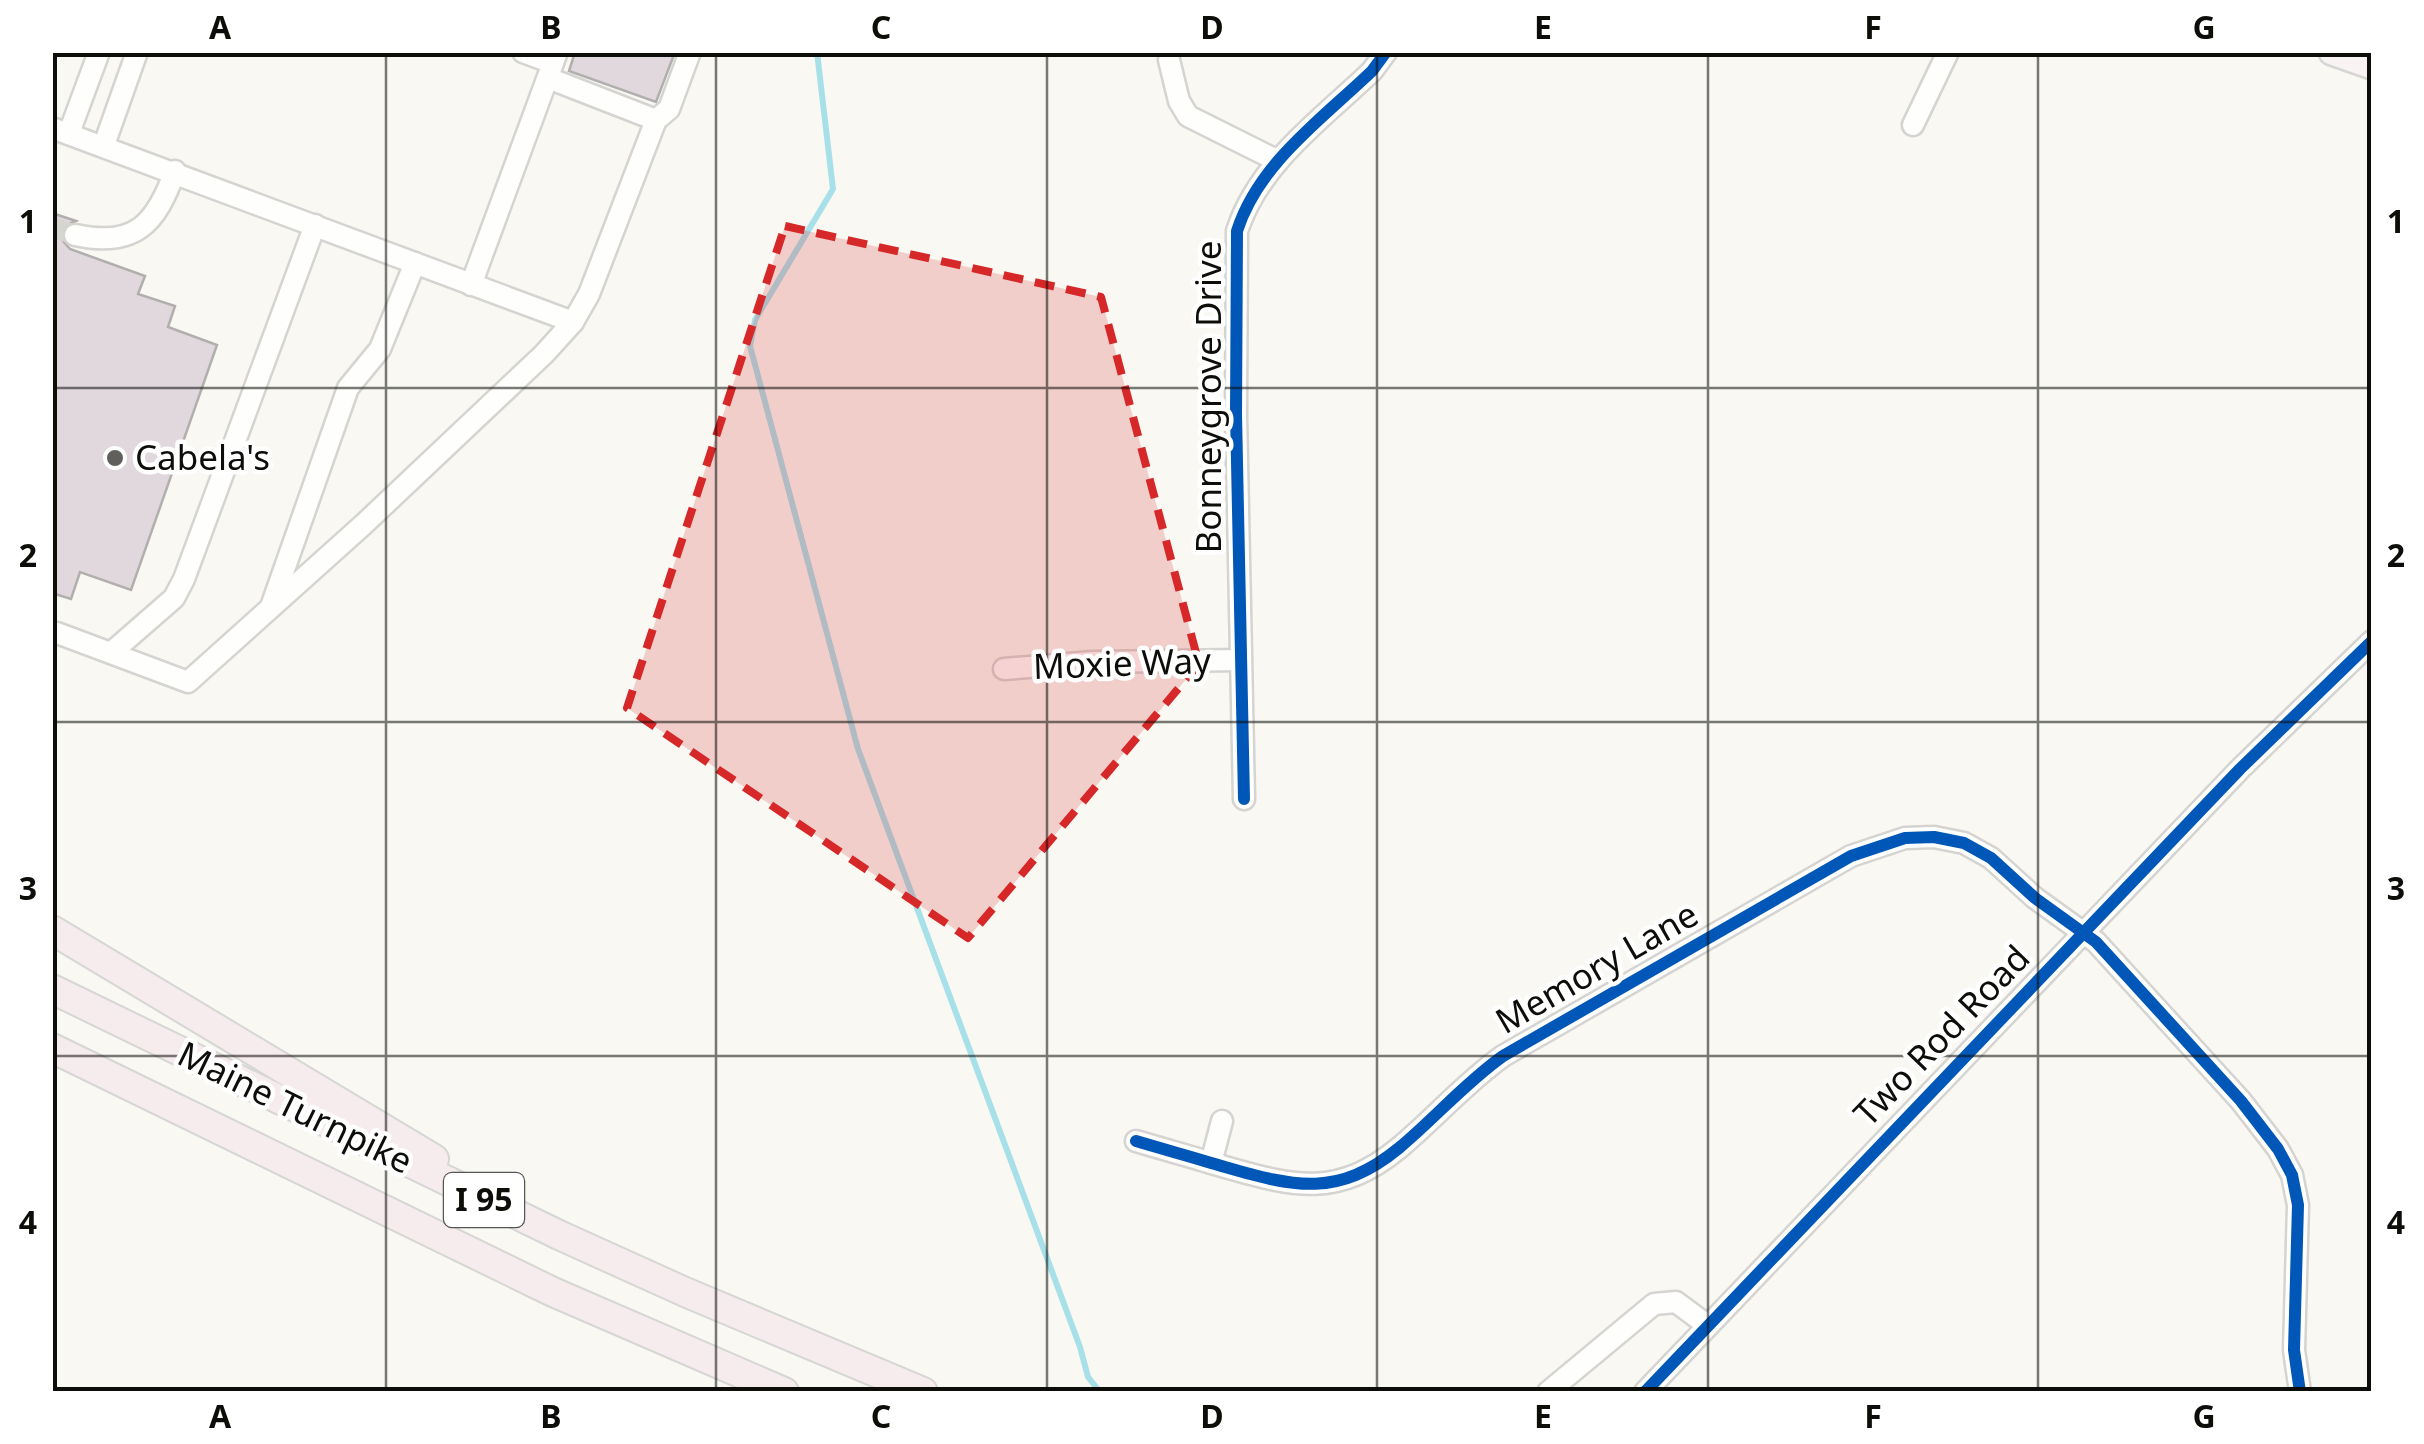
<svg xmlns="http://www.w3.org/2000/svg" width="2424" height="1444" viewBox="0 0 2424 1444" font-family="'Noto Sans',sans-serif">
  <rect width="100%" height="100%" fill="#f9f8f3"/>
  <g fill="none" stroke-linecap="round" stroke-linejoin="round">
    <path stroke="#a8e0ea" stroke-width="6" d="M817,52L833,189L755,320L750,346L858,749L1080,1347L1088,1377L1100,1392"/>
  </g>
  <g fill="#e1d8de" stroke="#b1afae" stroke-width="2.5">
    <path d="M575,52H675L656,102L569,71Z"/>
    <path d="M52,213L76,221L65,226L62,232L63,241L70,249L145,276L138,294L175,306L168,327L217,345L131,590L80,572L71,599L52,593Z"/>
  </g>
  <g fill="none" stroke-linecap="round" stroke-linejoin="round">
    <path stroke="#d6d5d0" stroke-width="20" stroke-dasharray="20 10" stroke-linecap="butt" d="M52,227L75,235"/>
    <defs>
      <g id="minor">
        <path d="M523,52L553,63"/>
        <path d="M1169,60L1179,101L1188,116L1278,161"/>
        <path d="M548,78L656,120"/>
        <path d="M1913,125L1948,52"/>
        <path d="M52,128L573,322"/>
        <path d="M69,133L99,52"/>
        <path d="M104,145L137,52"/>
        <path d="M75,235C135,248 156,224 175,171"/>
        <path d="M471,285L557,52"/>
        <path d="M272,604L348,388L380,349L415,263"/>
        <path d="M57,633L188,682L364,524L544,354L573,322L589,294L656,120L669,109L690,52"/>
        <path d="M112,652L174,598L184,579L315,225"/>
        <path d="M1004,669L1092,662L1241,660"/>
        <path d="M1244,799L1236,414L1237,231C1259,163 1322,119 1372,71L1386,52"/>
        <path d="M1136,1141C1166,1150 1196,1158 1225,1167C1295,1187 1338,1198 1399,1148C1435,1118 1465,1083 1503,1056L1851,856L1905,838L1934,837L1964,843L1991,858L2035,898L2096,942L2241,1101L2278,1149L2292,1175L2298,1205L2294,1350L2300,1392"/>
        <path d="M1211,1163L1222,1121"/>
        <path d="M1548,1392L1654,1304L1676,1302L1707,1325"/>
        <path d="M1645,1392L2240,769L2372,641"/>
      </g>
      <path id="major" d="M2332,52L2372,66"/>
      <g id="highway">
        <path d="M52,930L434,1159"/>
        <path d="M52,989L559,1235L685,1292L923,1392"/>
        <path d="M52,1048L553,1292L784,1392"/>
      </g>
    </defs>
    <use href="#minor" stroke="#d5d4d1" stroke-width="25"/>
    <use href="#major" stroke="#d6d6d4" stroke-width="30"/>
    <use href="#highway" stroke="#d6d6d4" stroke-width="32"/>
    <use href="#minor" stroke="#fefefd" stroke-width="20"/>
    <use href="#major" stroke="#f9f3f3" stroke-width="25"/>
    <use href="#highway" stroke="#f6ebed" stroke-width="28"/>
    <defs>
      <g id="cycleway">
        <path d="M1244,799L1236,414L1237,231C1259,163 1322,119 1372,71L1386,52"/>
        <path d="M1136,1141C1166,1150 1196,1158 1225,1167C1295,1187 1338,1198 1399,1148C1435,1118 1465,1083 1503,1056L1851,856L1905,838L1934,837L1964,843L1991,858L2035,898L2096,942L2241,1101L2278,1149L2292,1175L2298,1205L2294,1350L2300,1392"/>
        <path d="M1645,1392L2240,769L2372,641"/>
      </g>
    </defs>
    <use href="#cycleway" stroke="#fff" stroke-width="19"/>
    <use href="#cycleway" stroke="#0057b8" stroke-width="12"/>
  </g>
  <path fill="#d62828" fill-opacity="0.2" stroke="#d62828" stroke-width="8" stroke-dasharray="20 12" stroke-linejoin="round" d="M785,226L1101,297L1199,664L968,938L627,708Z"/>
  <path fill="none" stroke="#0d0d0a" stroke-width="2.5" stroke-opacity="0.55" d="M386,52V1392M716,52V1392M1047,52V1392M1377,52V1392M1708,52V1392M2038,52V1392M52,388H2372M52,722H2372M52,1056H2372"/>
  <circle fill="#605f5c" stroke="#fff" stroke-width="4" cx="115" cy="458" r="10"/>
  <g text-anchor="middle" stroke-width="9" stroke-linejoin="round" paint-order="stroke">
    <rect fill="#fff" stroke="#565654" stroke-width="2.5" x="444" y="1173" width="80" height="54" rx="8"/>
    <g font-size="32" font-weight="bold" fill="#0d0d0a">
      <text x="484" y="1211">I 95</text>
    </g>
    <g font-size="35" fill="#0d0d0a" stroke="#fff">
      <text transform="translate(1209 397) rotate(-90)" y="12">Bonneygrove Drive</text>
      <text transform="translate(1122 664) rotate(-2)" y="12">Moxie Way</text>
      <text transform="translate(1597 968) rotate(-30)" y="12">Memory Lane</text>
      <text transform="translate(1942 1036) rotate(-46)" y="12">Two Rod Road</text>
      <text transform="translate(295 1108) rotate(26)" y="12">Maine Turnpike</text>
    </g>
    <g font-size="35" fill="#0d0d0a" stroke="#fff" text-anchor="start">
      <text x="135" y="470">Cabela's</text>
    </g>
  </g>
  <rect width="2424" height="1444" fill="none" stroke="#ffffff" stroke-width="110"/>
  <rect x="55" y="55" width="2314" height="1334" fill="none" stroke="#0d0d0a" stroke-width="4"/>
  <g font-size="32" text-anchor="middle" font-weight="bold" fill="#0d0d0a">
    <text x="220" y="39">A</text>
    <text x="551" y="39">B</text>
    <text x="881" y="39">C</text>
    <text x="1212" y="39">D</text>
    <text x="1543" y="39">E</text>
    <text x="1873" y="39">F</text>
    <text x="2204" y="39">G</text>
    <text x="28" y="233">1</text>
    <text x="2396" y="233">1</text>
    <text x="28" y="567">2</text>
    <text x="2396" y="567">2</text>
    <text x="28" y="900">3</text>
    <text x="2396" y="900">3</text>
    <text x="28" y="1234">4</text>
    <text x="2396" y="1234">4</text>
    <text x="220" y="1428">A</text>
    <text x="551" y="1428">B</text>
    <text x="881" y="1428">C</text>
    <text x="1212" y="1428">D</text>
    <text x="1543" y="1428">E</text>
    <text x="1873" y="1428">F</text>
    <text x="2204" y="1428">G</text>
  </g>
</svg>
